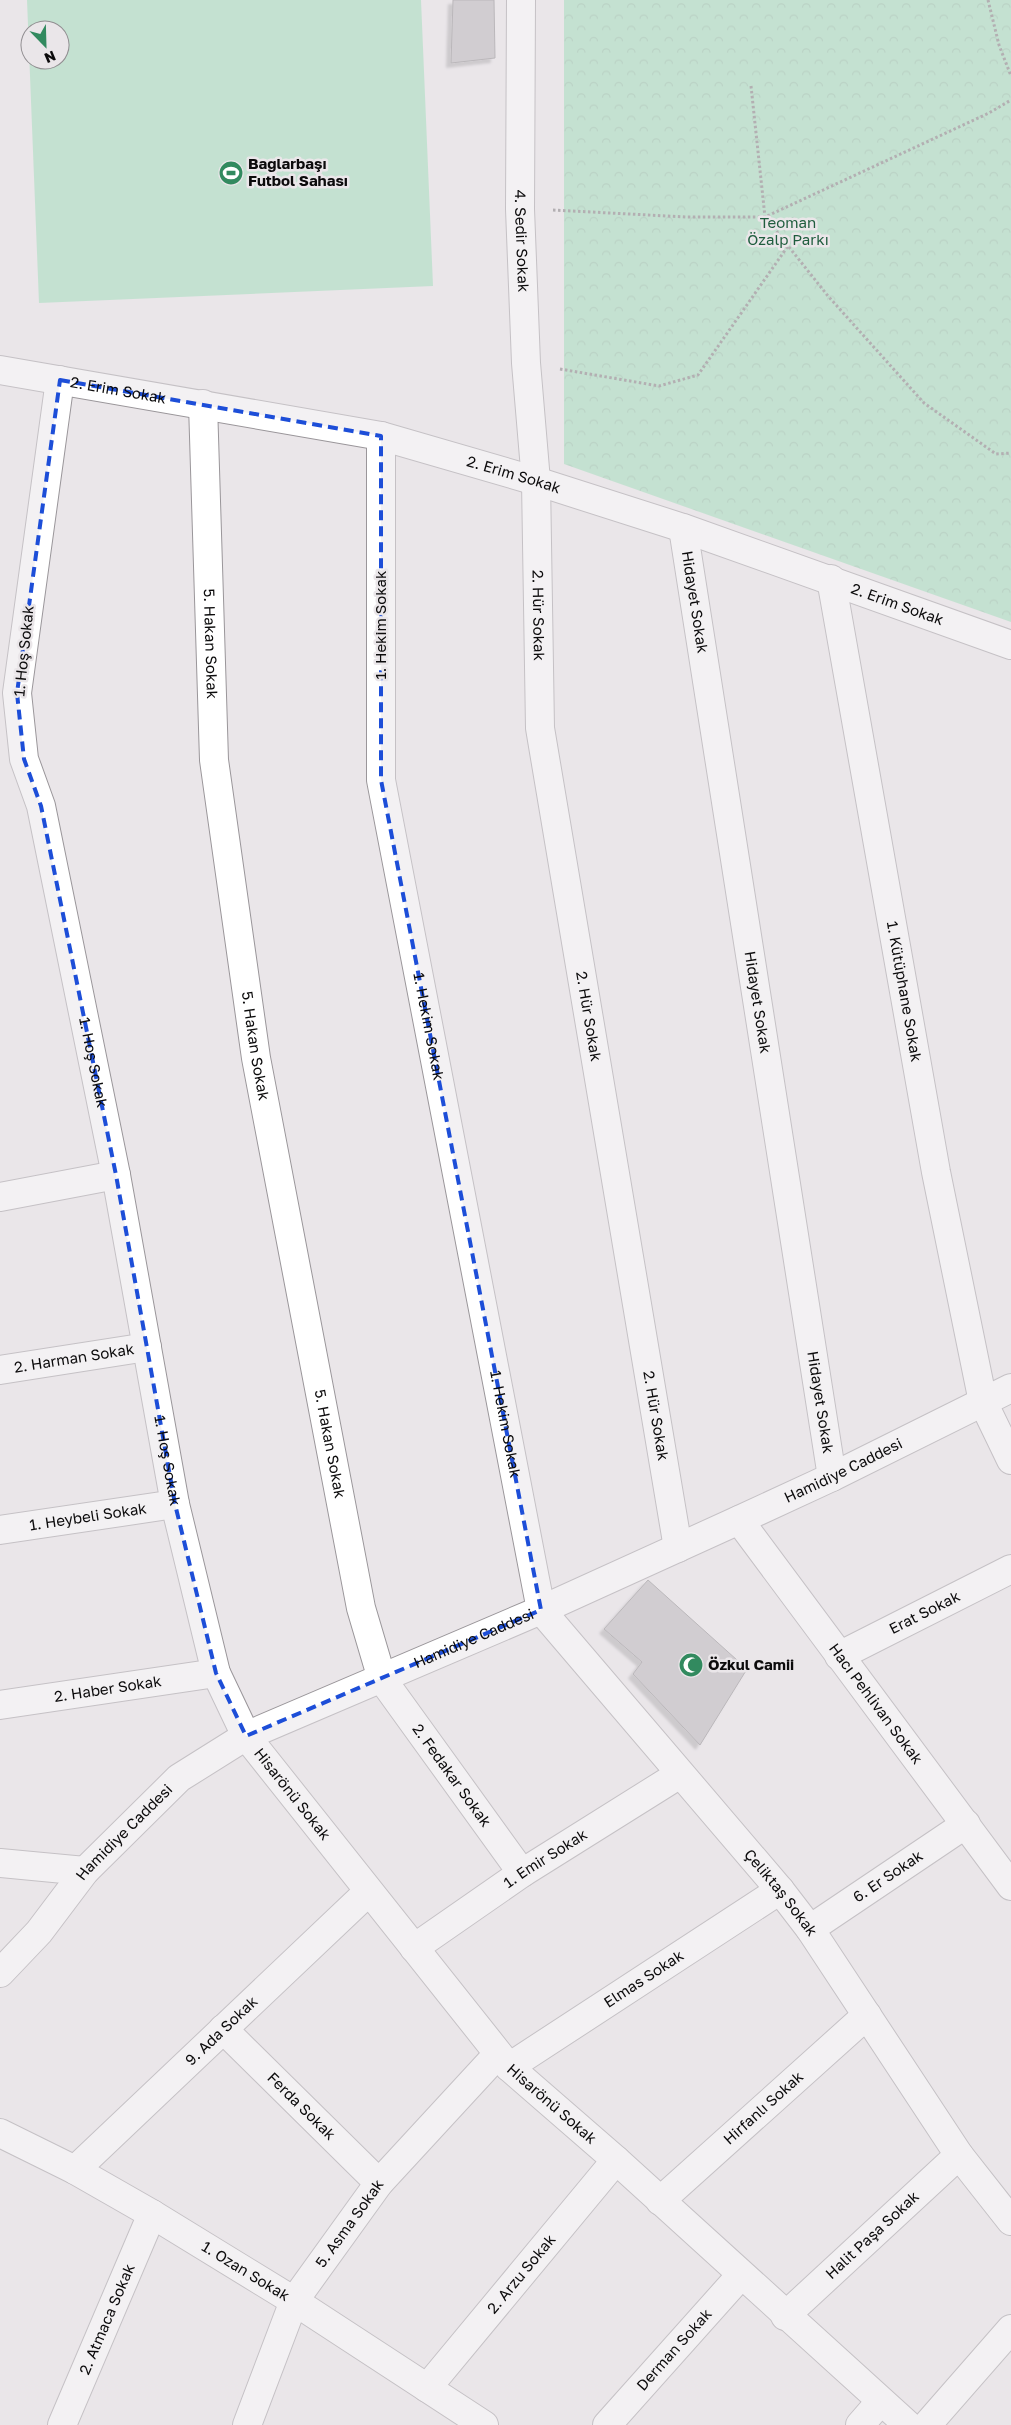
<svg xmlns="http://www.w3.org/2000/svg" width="1011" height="2425" viewBox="0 0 1011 2425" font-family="'Golos Text',sans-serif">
  <defs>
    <pattern id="park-crowns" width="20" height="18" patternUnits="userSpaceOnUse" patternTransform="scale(1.25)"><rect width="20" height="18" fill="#98dcb4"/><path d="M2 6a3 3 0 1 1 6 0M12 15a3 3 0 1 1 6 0" fill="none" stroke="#82bb9a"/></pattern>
    <filter id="shadow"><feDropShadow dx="-4.5" dy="4.5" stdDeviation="1" flood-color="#0004"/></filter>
  </defs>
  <rect width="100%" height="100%" fill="#eae6e9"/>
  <path fill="url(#park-crowns)" d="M564,0H1011V622L564,464Z"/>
  <path fill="#98dcb4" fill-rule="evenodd" d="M27,0H421L433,286L39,303ZM30,30H60V60H30Z"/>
  <g fill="#b4b0b4" stroke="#827f82" filter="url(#shadow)">
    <path d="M453,0H494L495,58L451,63Z"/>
    <path d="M648,1580L747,1669L700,1745L633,1674L642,1662L604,1629Z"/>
  </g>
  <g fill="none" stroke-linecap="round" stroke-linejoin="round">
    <defs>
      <g id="minor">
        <path id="s1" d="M521,0L520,209L526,363L536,481L540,728L678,1548"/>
        <path id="s2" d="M0,370L381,436L536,481L683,528L1011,645"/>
        <path id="s3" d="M60,380L17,693L24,759L41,806L116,1175L175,1504L216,1673L246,1736L509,2067L616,2160L908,2425"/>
        <path id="s4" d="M203,404L214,760L256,1058L361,1608L382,1679L522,1873"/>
        <path id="s5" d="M381,436V780L541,1610L780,1890L810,1929L959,2155L1011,2221"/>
        <path id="s6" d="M683,528L832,1477"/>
        <path id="s7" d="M831,579L936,1172L983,1402L1011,1460"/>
        <path d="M0,1197L116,1175"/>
        <path id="s8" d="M0,1370L147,1347"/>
        <path id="s9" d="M739,1520L1011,1886"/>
        <path id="s10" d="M0,1530L175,1504"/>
        <path id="s11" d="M839,1656L1011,1569"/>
        <path id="s12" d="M0,1705L216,1673"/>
        <path d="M0,1863L85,1871"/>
        <path id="s13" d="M810,1929L966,1824"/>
        <path id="s14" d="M414,1948L522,1873L680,1774"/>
        <path id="s15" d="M223,2029L379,2183"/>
        <path id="s16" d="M509,2067L780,1890"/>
        <path id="s17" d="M0,2133L75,2170L152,2214L294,2301L484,2425"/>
        <path id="s18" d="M75,2170L368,1892"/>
        <path id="s19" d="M660,2201L867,2015"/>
        <path id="s20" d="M785,2316L959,2155"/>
        <path id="s21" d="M427,2388L616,2160"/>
        <path id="s22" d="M62,2425L152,2214"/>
        <path id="s23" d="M247,2425L294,2301L379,2183L498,2054"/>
        <path id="s24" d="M607,2425L741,2275"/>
        <path d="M860,2425L880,2402"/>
        <path d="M927,2425L1011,2329"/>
      </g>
      <g id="major">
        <path id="s25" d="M0,1973L39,1932L85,1871L179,1778L246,1736L541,1610L739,1520L832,1477L1011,1388"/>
      </g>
    </defs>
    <use href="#minor" stroke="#9a969a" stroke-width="30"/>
    <use href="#major" stroke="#9a969a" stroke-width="30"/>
    <g stroke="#716e70" stroke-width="3" stroke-dasharray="2.5 2.5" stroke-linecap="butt">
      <path d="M988,0L999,45L1011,76"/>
      <path d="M751,86L765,217L828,296L924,403L996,454L1011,453"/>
      <path d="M553,210L686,217H765L989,113L1011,100"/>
      <path d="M560,369L659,386L698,375L788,246"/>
    </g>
    <use href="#minor" stroke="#fff" stroke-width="28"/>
    <use href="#major" stroke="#fff" stroke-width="28"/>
  </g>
  <path d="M0 0H1011V2425H0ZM60,380L381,436V780L541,1610L246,1736L216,1673L175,1504L116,1175L41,806L24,759L17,693Z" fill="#eae6e9" fill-opacity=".55" fill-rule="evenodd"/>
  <path fill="none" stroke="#1d4ed8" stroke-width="4" stroke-dasharray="10 6" stroke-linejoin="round" d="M60,380L381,436V780L541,1610L246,1736L216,1673L175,1504L116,1175L41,806L24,759L17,693Z"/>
  <defs>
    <symbol id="stadium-disc" viewBox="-11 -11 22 22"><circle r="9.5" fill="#328a5f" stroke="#eae6e9"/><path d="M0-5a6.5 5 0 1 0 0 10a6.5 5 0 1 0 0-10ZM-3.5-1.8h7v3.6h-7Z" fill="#fff"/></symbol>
    <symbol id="mosque-disc" viewBox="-11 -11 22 22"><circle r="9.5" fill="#328a5f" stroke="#eae6e9"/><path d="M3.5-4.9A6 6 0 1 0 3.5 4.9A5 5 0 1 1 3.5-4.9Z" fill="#fff"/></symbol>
  </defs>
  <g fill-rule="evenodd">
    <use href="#stadium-disc" x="217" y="159" width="28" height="28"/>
    <use href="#mosque-disc" x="677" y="1651" width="28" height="28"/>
  </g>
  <g text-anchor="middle" stroke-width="5" stroke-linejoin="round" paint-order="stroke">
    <g font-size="15" font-weight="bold" fill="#0c0b0c" stroke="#eae6e9" text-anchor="start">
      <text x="248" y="169">Bağlarbaşı<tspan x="248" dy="17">Futbol Sahası</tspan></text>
      <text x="708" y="1670">Özkul Camii</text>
    </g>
    <g font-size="15" fill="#1f5d3e" stroke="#eae6e9">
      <text x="788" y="228">Teoman<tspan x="788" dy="17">Özalp Parkı</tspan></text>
    </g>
    <g font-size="15" fill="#0c0b0c" stroke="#eae6e9">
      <text dy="5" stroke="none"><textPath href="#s1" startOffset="241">4. Sedir Sokak</textPath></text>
      <text dy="5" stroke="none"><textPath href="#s2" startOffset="120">2. Erim Sokak</textPath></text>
      <text dy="5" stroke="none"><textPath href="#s2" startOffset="525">2. Erim Sokak</textPath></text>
      <text dy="5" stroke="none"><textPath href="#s6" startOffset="75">Hidayet Sokak</textPath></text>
      <text dy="5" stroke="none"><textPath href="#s2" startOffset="930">2. Erim Sokak</textPath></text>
      <text dy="5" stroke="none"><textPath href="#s1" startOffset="616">2. Hür Sokak</textPath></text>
      <text transform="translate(381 625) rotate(-90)" y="5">1. Hekim Sokak</text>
      <text dy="5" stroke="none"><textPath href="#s4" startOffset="240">5. Hakan Sokak</textPath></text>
      <text transform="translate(24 651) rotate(-84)" y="5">1. Hoş Sokak</text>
      <text dy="5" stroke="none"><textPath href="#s7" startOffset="419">1. Kütüphane Sokak</textPath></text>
      <text dy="5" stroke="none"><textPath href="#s6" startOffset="480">Hidayet Sokak</textPath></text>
      <text dy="5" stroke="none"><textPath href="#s1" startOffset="1021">2. Hür Sokak</textPath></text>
      <text dy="5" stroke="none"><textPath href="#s5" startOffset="595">1. Hekim Sokak</textPath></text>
      <text dy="5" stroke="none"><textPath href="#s4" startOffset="645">5. Hakan Sokak</textPath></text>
      <text dy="5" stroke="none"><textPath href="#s3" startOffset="694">1. Hoş Sokak</textPath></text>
      <text dy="5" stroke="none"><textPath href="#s8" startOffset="75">2. Harman Sokak</textPath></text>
      <text dy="5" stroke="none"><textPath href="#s6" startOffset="885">Hidayet Sokak</textPath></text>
      <text dy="5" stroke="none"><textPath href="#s1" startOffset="1426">2. Hür Sokak</textPath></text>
      <text dy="5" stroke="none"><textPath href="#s5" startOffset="1000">1. Hekim Sokak</textPath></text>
      <text dy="5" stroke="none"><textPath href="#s4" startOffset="1050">5. Hakan Sokak</textPath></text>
      <text dy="5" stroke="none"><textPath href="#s3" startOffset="1099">1. Hoş Sokak</textPath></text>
      <text dy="5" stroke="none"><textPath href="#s25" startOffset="998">Hamidiye Caddesi</textPath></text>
      <text dy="5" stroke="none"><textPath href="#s10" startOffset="89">1. Heybeli Sokak</textPath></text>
      <text dy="5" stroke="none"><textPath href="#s11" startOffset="96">Erat Sokak</textPath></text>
      <text dy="5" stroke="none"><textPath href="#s25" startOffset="592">Hamidiye Caddesi</textPath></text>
      <text dy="5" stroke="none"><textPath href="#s12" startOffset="109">2. Haber Sokak</textPath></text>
      <text dy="5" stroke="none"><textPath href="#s9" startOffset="229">Hacı Pehlivan Sokak</textPath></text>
      <text dy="5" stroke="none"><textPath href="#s4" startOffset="1410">2. Fedakar Sokak</textPath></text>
      <text dy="5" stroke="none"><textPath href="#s3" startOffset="1461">Hisarönü Sokak</textPath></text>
      <text dy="5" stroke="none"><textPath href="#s25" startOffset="188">Hamidiye Caddesi</textPath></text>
      <text dy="5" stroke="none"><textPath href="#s14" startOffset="159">1. Emir Sokak</textPath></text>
      <text dy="5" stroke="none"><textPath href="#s13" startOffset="94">6. Er Sokak</textPath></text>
      <text dy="5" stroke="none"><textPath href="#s5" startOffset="1560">Çeliktaş Sokak</textPath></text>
      <text dy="5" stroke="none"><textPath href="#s16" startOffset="161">Elmas Sokak</textPath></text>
      <text dy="5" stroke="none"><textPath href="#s18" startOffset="202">9. Ada Sokak</textPath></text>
      <text dy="5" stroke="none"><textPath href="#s3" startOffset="1866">Hisarönü Sokak</textPath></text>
      <text dy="5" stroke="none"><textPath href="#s15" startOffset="110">Ferda Sokak</textPath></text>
      <text dy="5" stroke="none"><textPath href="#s19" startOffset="139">Hirfanlı Sokak</textPath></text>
      <text dy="5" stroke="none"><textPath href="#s23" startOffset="228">5. Asma Sokak</textPath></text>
      <text dy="5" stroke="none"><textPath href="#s20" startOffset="119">Halit Paşa Sokak</textPath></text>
      <text dy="5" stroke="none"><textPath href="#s17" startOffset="282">1. Ozan Sokak</textPath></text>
      <text dy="5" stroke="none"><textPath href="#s21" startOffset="148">2. Arzu Sokak</textPath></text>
      <text dy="5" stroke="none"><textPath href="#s22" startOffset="115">2. Atmaca Sokak</textPath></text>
      <text dy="5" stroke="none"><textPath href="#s24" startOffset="101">Derman Sokak</textPath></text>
    </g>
  </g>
  <g transform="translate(45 45) rotate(157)"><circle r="24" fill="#eae6e9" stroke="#918e91"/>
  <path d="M0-4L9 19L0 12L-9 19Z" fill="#328a5f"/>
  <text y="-8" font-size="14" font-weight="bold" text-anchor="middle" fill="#0c0b0c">N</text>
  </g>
</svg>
